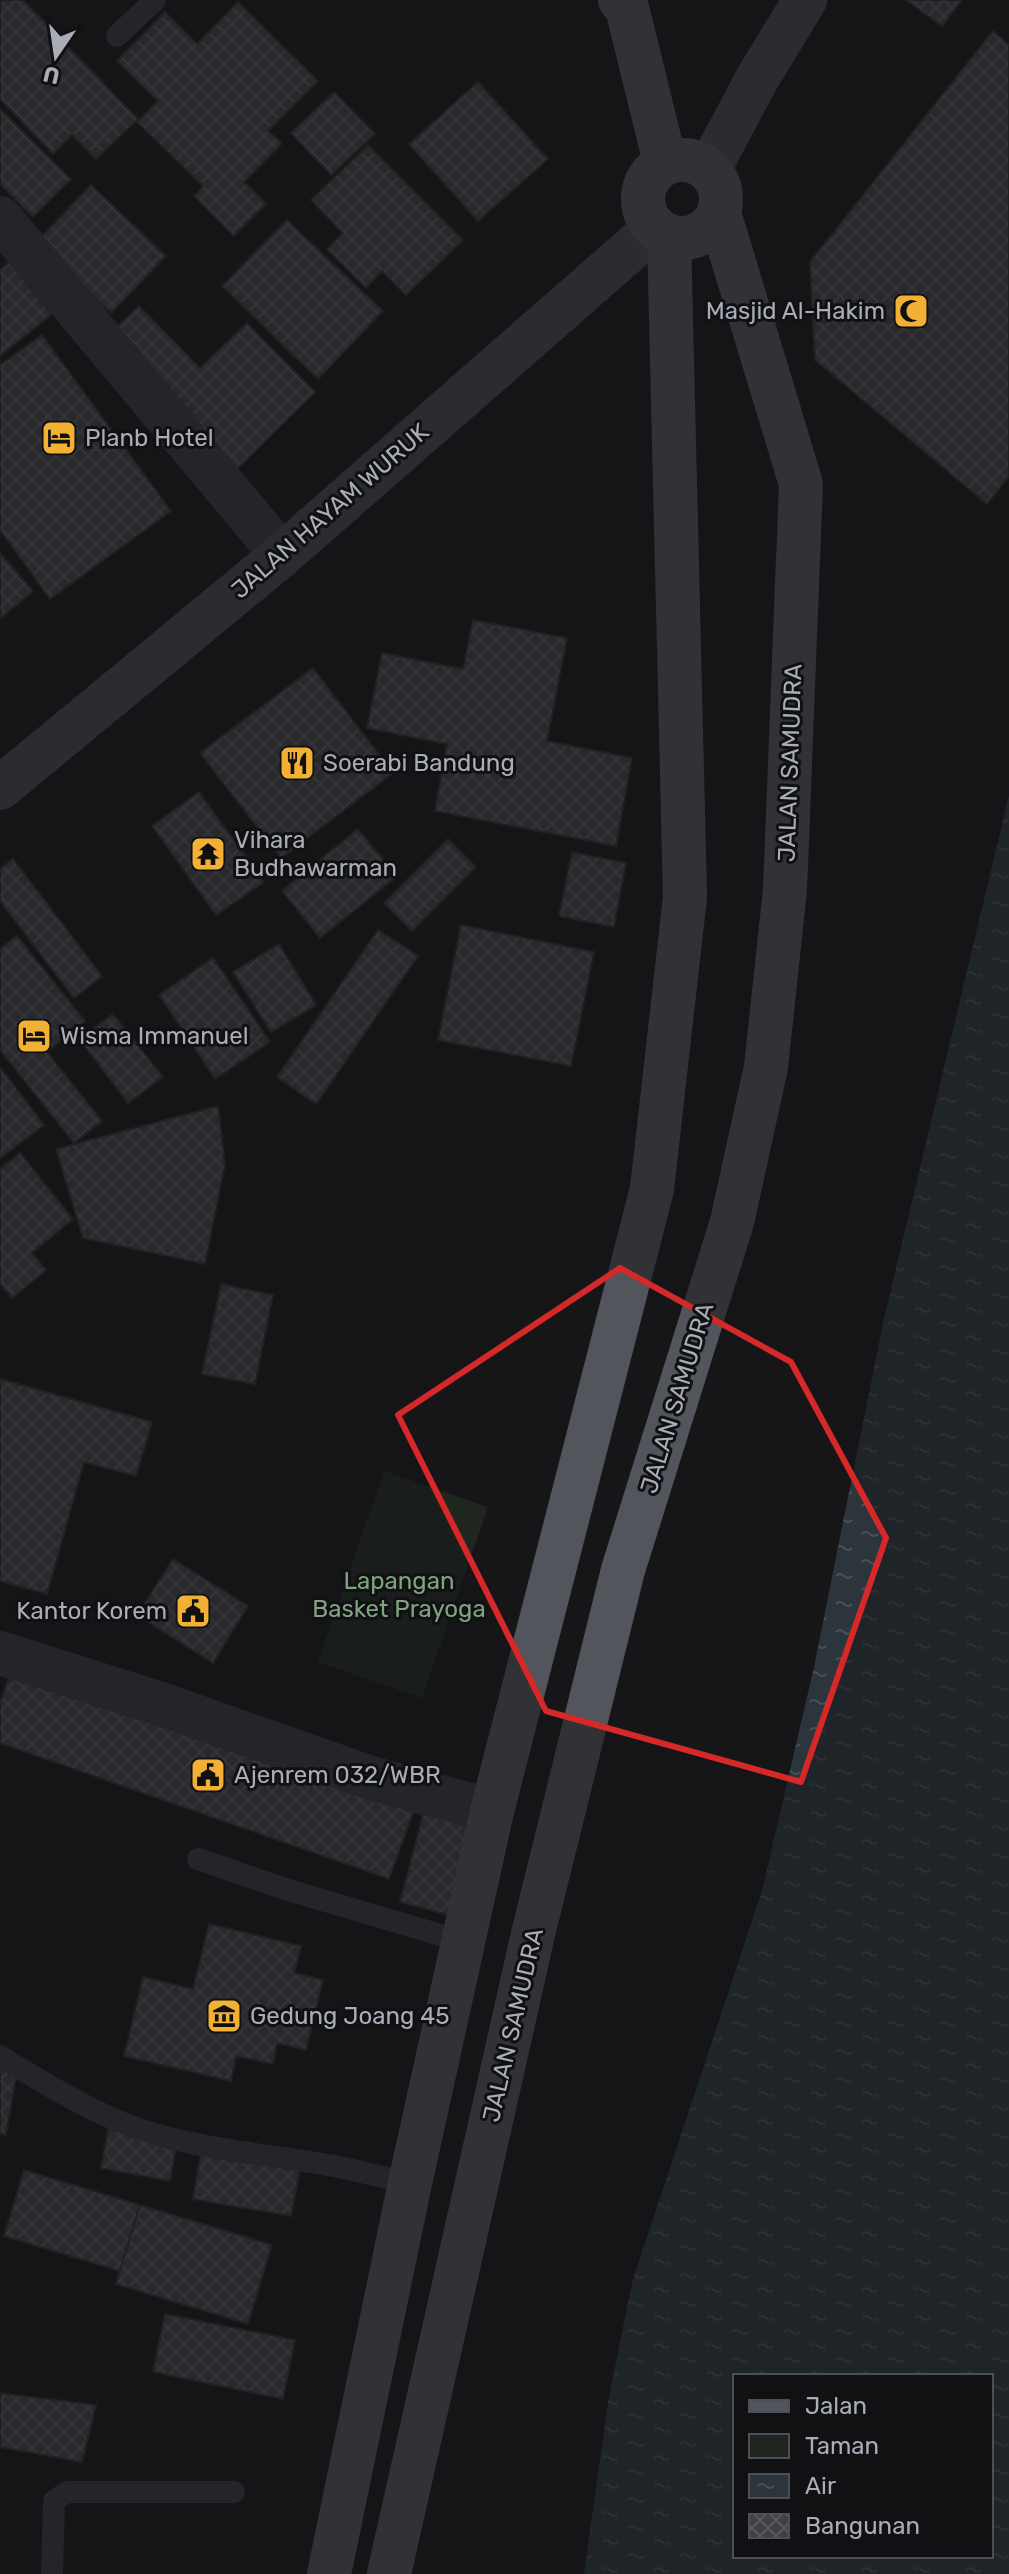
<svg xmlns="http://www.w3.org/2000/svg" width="1009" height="2574" viewBox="0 0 1009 2574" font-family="Rubik,sans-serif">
  <defs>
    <pattern id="water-ripples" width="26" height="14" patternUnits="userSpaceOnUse" patternTransform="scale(2)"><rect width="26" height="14" fill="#2c353c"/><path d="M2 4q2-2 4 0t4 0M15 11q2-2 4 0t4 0" fill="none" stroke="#485056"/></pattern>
    <pattern id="building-cross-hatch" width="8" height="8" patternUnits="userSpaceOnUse" patternTransform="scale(2)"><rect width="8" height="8" fill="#404145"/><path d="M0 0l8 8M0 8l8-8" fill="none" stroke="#595a5e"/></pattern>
  </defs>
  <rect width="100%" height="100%" fill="#161618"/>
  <path fill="#1e261f" d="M384,1471L488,1507L422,1698L318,1662Z"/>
  <path fill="url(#water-ripples)" fill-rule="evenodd" d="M1009,795V2574H584L609,2396L633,2279L762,1891L814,1667L883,1323ZM735,2376H991V2556H735Z"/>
  <g fill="url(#building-cross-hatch)" stroke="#303034" stroke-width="2">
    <path d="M3,0H23L138,119L96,159L72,135L53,154L0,99V3Z"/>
    <path d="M906,0H962L942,26Z"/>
    <path d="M238,2L318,81L268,131L282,143L244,182L266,204L234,236L194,196L203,186L137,122L158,101L117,61L165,12L197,44Z"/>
    <path d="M993,31L1009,45V476L987,504L815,360L810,262Z"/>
    <path d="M478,82L548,159L478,221L409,144Z"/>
    <path d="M334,92L375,134L331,175L291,133Z"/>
    <path d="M0,109L71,179L33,217L0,184Z"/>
    <path d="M368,145L463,240L406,295L382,271L366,288L327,249L343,233L311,200Z"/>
    <path d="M91,185L166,256L111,313L37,241Z"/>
    <path d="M287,220L383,311L318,379L222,286Z"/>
    <path d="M9,262L52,314L0,356V270Z"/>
    <path d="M139,306L200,368L247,323L315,392L236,470L106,337Z"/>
    <path d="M42,335L171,511L50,599L0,530V365Z"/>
    <path d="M0,553L33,591L0,619Z"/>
    <path d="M473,620L567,638L547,741L632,758L616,846L435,811L447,744L367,728L382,653L463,669Z"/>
    <path d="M313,668L393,773L281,858L200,753Z"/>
    <path d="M199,792L264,882L216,915L152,826Z"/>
    <path d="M358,829L397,876L320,938L282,891Z"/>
    <path d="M448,839L476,867L412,931L384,903Z"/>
    <path d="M572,852L626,863L614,927L559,916Z"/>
    <path d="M13,859L102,976L74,998L0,901V869Z"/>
    <path d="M461,925L594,952L571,1066L438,1040Z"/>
    <path d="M378,930L418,956L316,1104L277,1077Z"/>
    <path d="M17,936L85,1021L47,1052L102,1121L74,1143L0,1050V949Z"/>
    <path d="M279,944L316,1005L271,1032L233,972Z"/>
    <path d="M213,958L270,1042L215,1079L159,995Z"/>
    <path d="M113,1014L163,1077L128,1103L79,1039Z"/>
    <path d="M0,1067L44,1125L0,1158Z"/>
    <path d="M218,1106L225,1164L205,1264L83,1238L56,1149Z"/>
    <path d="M20,1153L73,1219L32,1253L46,1270L12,1298L0,1284V1169Z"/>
    <path d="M221,1284L273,1295L255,1384L202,1374Z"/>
    <path d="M0,1379L152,1422L136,1476L84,1462L47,1594L0,1581Z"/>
    <path d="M173,1559L248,1606L213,1663L137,1615Z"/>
    <path d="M13,1666L415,1807L389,1879L0,1743V1703Z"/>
    <path d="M426,1803L478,1817L452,1916L400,1902Z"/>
    <path d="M209,1924L301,1946L294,1973L323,1980L306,2050L277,2043L273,2064L236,2056L231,2081L124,2056L143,1977L193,1989Z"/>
    <path d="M0,2068L17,2071L6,2135L0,2134Z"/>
    <path d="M108,2130L177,2142L170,2181L101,2168Z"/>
    <path d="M201,2153L300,2170L291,2216L193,2199Z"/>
    <path d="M24,2170L140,2205L120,2271L4,2236Z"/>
    <path d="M140,2205L272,2245L248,2324L116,2284Z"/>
    <path d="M165,2314L295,2340L283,2399L153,2372Z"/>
    <path d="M0,2393L96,2405L82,2462L0,2447Z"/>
  </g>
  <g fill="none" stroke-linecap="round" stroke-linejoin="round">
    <g stroke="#37383d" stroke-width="22">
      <path d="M117,36L155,0"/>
      <path d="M198,1859L285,1889L464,1942"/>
      <path d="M0,2056C38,2080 76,2103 118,2121C187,2150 265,2153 339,2167C363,2172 386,2178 410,2183"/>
      <path d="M52,2574L54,2501L67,2492H234"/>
    </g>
    <g stroke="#37383d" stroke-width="44">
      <path d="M0,218L282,555"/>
      <path d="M0,1653L161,1704L371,1778L492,1811"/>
    </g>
    <g stroke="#45474d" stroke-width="44">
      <path d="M709,169L758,77L805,0"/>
      <path d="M0,788L282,555L655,228"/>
    </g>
    <g stroke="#53555c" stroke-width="44">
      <path d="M620,0L627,8L665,162"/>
      <circle cx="682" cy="199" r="39"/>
      <path d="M329,2574L410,2183L492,1811L652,1189L685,897L669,236"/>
      <path d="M389,2574L533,1934L623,1570L732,1222L766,1067L785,890L801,484L719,213"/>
    </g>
  </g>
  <path d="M0 0H1009V2574H0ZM620,1268L791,1362L886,1538L801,1782L546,1711L398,1415Z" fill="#161618" fill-opacity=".55" fill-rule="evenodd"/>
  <path fill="none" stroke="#d62828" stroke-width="6" stroke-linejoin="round" d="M620,1268L791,1362L886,1538L801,1782L546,1711L398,1415Z"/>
  <defs>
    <symbol id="mosque-square" viewBox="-11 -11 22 22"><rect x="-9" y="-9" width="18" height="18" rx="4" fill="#f2b134" stroke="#111113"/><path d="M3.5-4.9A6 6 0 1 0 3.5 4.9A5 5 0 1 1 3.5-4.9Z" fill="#111"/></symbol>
    <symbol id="hotel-square" viewBox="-11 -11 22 22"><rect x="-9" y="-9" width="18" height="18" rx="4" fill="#f2b134" stroke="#111113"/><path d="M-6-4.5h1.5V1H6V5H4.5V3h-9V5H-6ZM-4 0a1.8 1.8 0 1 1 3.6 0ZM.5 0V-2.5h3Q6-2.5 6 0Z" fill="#111"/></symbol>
    <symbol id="restaurant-square" viewBox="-11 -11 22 22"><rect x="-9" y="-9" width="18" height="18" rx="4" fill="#f2b134" stroke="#111113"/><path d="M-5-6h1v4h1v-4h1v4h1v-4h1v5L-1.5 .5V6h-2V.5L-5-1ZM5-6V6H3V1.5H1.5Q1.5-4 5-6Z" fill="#111"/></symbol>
    <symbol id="temple-square" viewBox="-11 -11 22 22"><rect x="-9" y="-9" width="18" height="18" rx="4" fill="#f2b134" stroke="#111113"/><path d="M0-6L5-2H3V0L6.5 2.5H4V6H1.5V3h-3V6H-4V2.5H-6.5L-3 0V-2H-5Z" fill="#111"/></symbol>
    <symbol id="civic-square" viewBox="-11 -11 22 22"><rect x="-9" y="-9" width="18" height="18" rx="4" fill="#f2b134" stroke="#111113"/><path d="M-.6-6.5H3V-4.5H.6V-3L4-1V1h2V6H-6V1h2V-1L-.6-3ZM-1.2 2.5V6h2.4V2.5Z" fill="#111"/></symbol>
    <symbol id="museum-square" viewBox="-11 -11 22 22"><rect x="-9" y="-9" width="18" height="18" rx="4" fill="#f2b134" stroke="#111113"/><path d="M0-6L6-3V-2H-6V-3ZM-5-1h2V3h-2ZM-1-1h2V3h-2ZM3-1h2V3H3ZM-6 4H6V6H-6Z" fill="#111"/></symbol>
  </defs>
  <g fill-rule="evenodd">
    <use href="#mosque-square" x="891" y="291" width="40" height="40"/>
    <use href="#hotel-square" x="39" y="418" width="40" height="40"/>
    <use href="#restaurant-square" x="277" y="743" width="40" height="40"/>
    <use href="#temple-square" x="188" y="834" width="40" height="40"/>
    <use href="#hotel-square" x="14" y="1016" width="40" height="40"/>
    <use href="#civic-square" x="173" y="1591" width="40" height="40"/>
    <use href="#civic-square" x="188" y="1755" width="40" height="40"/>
    <use href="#museum-square" x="204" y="1996" width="40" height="40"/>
  </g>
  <g text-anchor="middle" stroke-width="6" stroke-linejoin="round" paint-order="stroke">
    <g font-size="24" fill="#a8adb8" stroke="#111113" text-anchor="start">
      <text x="885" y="319" text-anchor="end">Masjid Al-Hakim</text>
      <text x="85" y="446">Planb Hotel</text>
      <text x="323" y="771">Soerabi Bandung</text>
      <text x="234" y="848">Vihara<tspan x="234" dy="28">Budhawarman</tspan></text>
      <text x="60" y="1044">Wisma Immanuel</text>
      <text x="167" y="1619" text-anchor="end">Kantor Korem</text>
      <text x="234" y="1783">Ajenrem 032/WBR</text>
      <text x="250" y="2024">Gedung Joang 45</text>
    </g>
    <g font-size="24" fill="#a8adb8" stroke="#111113">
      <text transform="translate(330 511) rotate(-41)" y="8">JALAN HAYAM WURUK</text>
      <text transform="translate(790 763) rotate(-88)" y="8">JALAN SAMUDRA</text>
      <text transform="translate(677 1398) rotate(-73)" y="8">JALAN SAMUDRA</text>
      <text transform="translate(513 2025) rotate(-77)" y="8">JALAN SAMUDRA</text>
    </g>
    <g font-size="24" fill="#7fa381" stroke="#111113">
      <text x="399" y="1589">Lapangan<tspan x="399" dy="28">Basket Prayoga</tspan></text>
    </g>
  </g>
  <rect x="733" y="2374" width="260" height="184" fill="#111113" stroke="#4d4f55" stroke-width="2"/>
  <rect x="749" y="2400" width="40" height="12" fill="#53555c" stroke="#4d4f55" stroke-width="2"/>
  <text x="805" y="2414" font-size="24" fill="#a8adb8">Jalan</text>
  <rect x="749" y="2434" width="40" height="24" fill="#1e261f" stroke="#4d4f55" stroke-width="2"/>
  <text x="805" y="2454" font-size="24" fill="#a8adb8">Taman</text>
  <rect x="749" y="2474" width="40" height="24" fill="url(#water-ripples)" stroke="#4d4f55" stroke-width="2"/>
  <text x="805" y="2494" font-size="24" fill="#a8adb8">Air</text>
  <rect x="749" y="2514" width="40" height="24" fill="url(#building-cross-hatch)" stroke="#4d4f55" stroke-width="2"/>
  <text x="805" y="2534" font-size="24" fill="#a8adb8">Bangunan</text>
  <g transform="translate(56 56) rotate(193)" stroke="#111113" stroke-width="6" paint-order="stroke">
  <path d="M0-6L14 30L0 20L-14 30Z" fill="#a8adb8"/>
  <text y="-12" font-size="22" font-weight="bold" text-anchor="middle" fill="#a8adb8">U</text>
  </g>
</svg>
